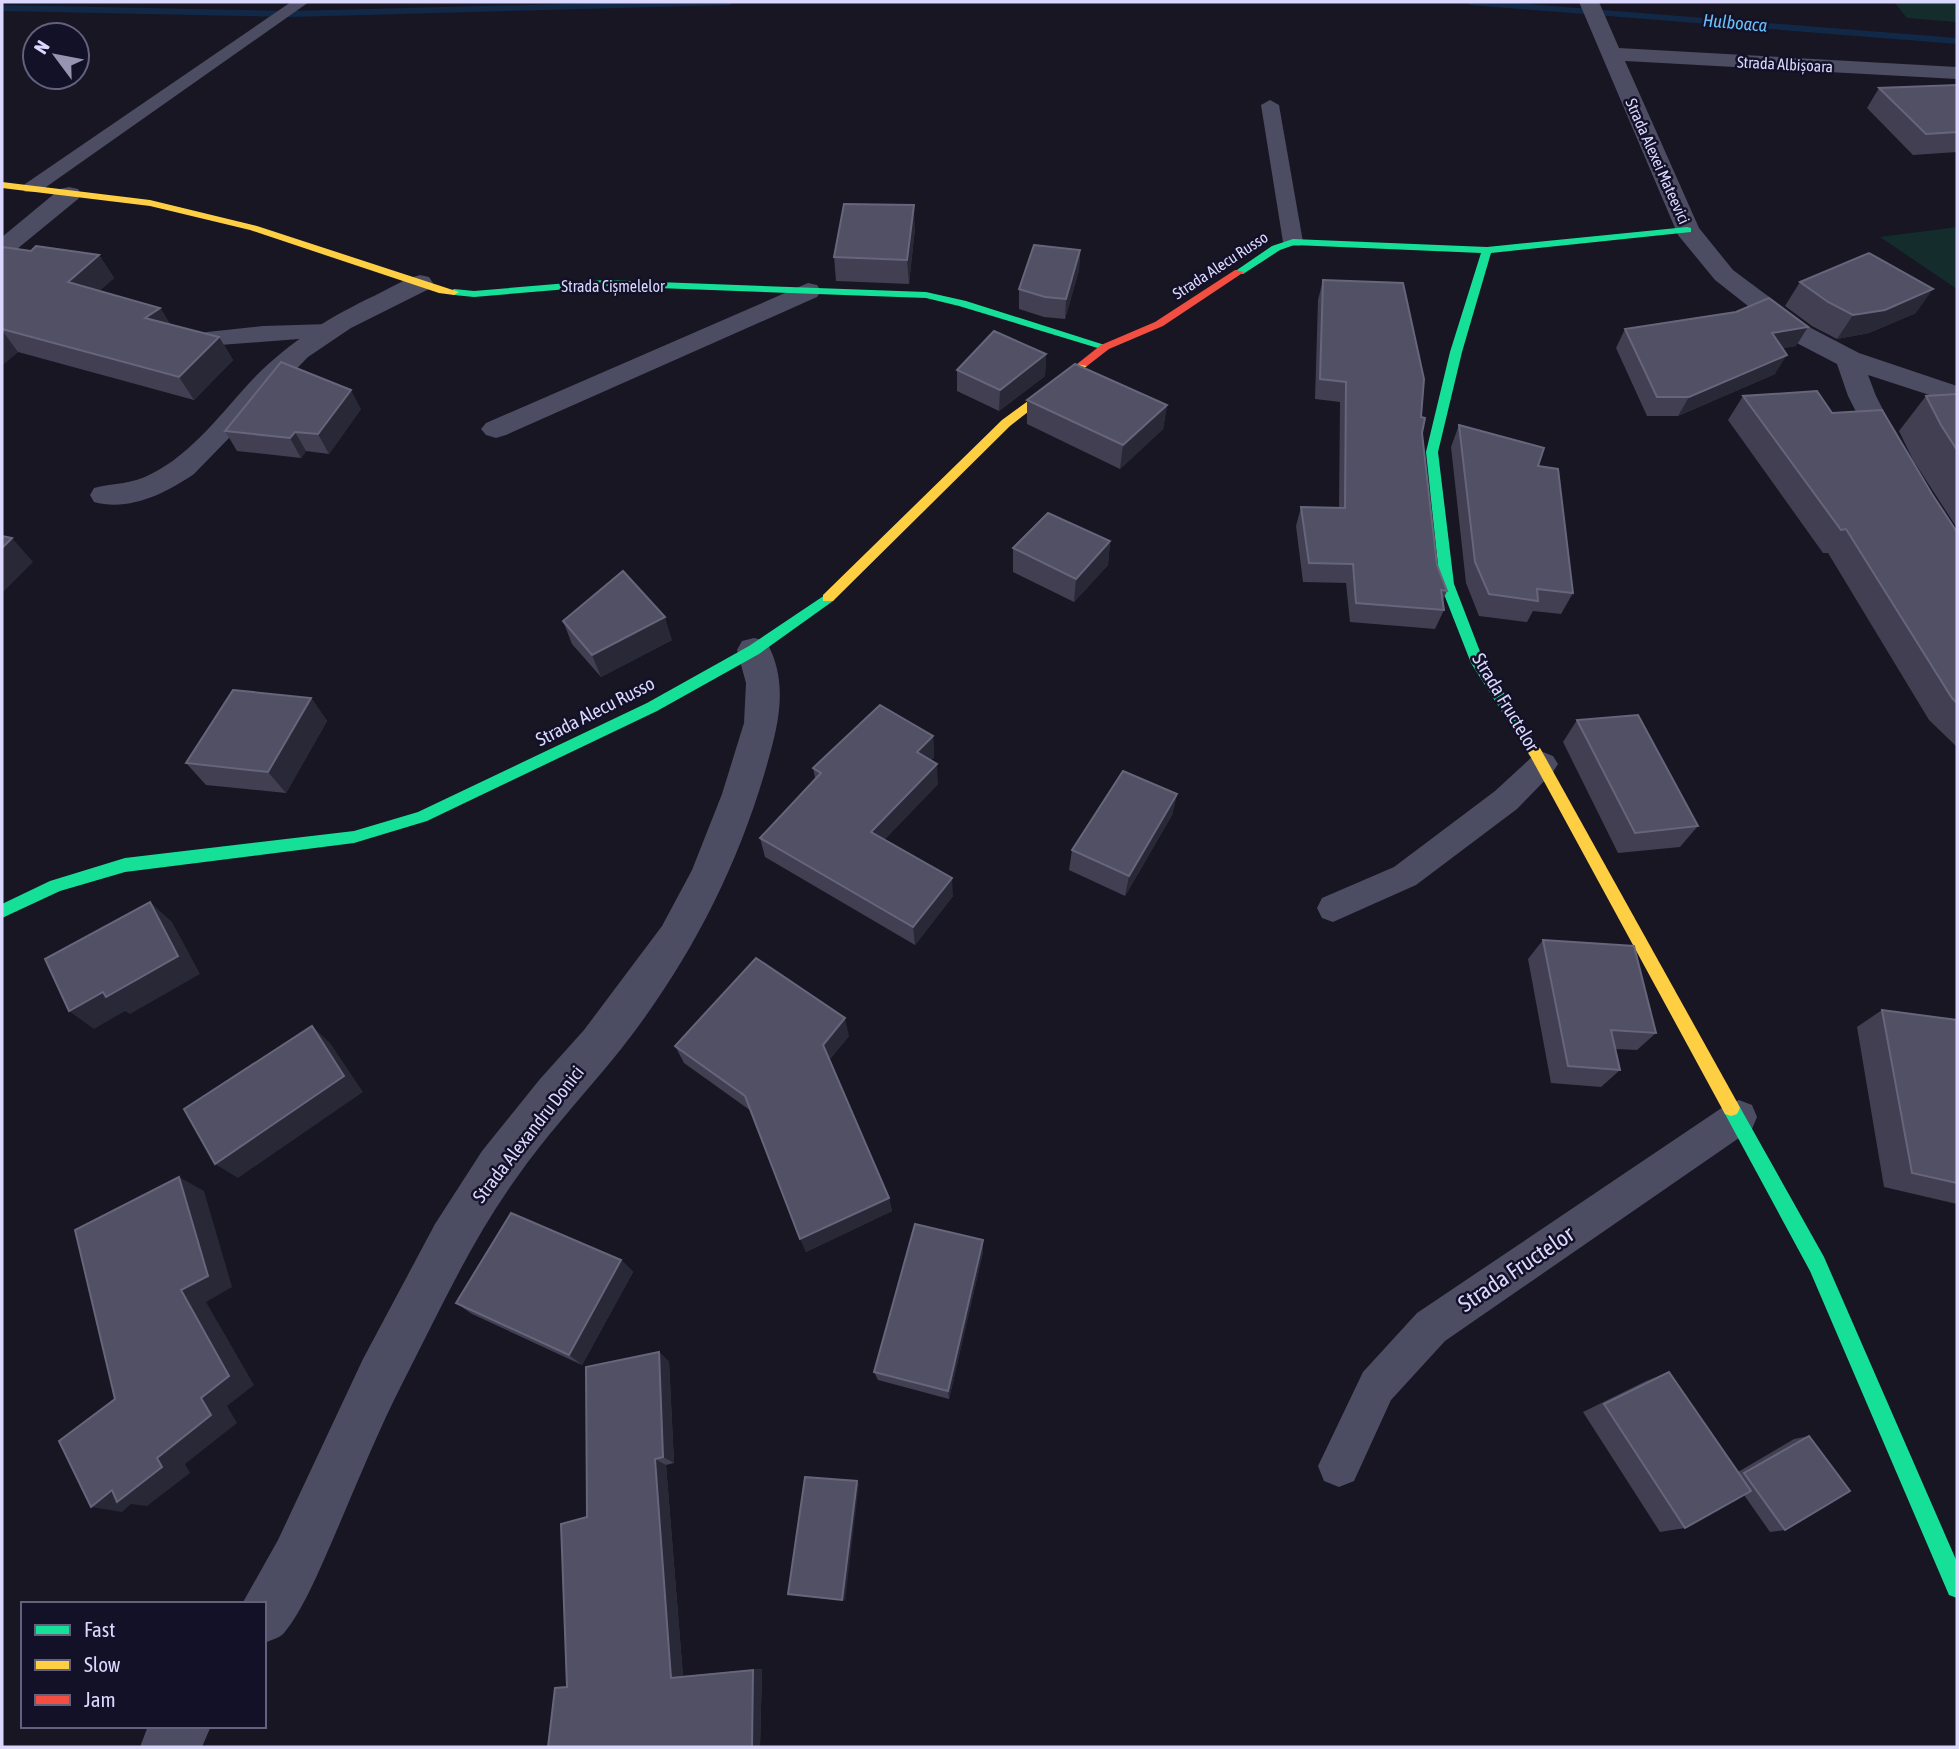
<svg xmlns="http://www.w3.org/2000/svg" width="1959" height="1749" viewBox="0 0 1959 1749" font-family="'Asap Condensed',sans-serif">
  <rect width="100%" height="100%" fill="#171622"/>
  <g fill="#142d2c">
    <path d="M1894,2H1957V22L1907,18Z"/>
    <path d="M1957,227V289L1880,237Z"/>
  </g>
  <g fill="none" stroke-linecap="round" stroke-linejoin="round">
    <g fill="#122847" fill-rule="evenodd">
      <path d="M639,2H735L730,5L290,17L2,11V5L290,11Z"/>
      <path d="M1465,2H1501L1957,38V44L1470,5Z"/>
    </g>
    <g fill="#4c4c62" fill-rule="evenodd">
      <path d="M291,2H309L39,192H25L22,188L25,184Z"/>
      <path d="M1270,100L1279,105L1303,242L1300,246H1286L1283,242L1261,105Z"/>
      <path d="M329,324L337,326L340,331L337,336L207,346L199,344L196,339L199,334L207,332L263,326Z"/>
      <path d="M1543,752L1553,756L1558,764L1553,772L1517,809L1416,885L1333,922L1322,918L1317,908L1322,898L1394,867L1495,791L1533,756Z"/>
      <path d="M1739,1100L1752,1105L1757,1117L1752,1129L1445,1341L1391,1400L1354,1481L1339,1487L1324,1481L1318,1466L1363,1372L1417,1313L1726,1105Z"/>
    </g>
    <g fill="#4c4c62" fill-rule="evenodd">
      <path d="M1579,2H1599L1619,48L1957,67V79L1625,61L1699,228L1733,270L1811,328L1859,353L1957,386V404L1868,375L1876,396L1907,456L1902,463L1892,466L1882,463L1848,396L1837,364L1791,340L1715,280L1678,235Z"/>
      <path d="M69,187L78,189L81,194L78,199L11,254L2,257V237L60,189Z"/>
      <path d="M420,275L429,277L433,283L429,289L351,328L308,357L194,474C166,493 129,512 94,502L90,495L94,488C114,483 133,484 151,474C192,454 222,412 253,379C289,342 329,317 376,295C390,288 404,279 420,275Z"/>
      <path d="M808,283L817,285L821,291L817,297L506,435L496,438L486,435L481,429L486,423Z"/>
      <path d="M754,638L766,641C791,685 777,730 764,775C733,879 682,974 613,1059C580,1099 545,1137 515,1180C470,1243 438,1314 403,1382C376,1435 354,1491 330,1546C319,1571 302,1612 284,1633C280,1638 271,1640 264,1643V1604H242L278,1540L363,1359L435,1224L482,1151L540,1079L584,1030L662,926L692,870L722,794L744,723L746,683L737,650L742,641Z"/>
      <path d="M148,1726H211L202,1747H140Z"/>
    </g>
    <g fill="#16e098" fill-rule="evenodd">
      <path d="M1687,227L1691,228V232L1491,253L1462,352L1438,452L1454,584L1484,662L1542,752L1535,758L1530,756L1471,663L1440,584L1426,452L1450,352L1481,253L1294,245L1280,250L1243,274L1234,272L1272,246L1293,239L1487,247Z"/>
      <path d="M604,280L926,292L966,301L1111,347L1101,349L959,306L926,298L604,286L474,297L454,295L449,292L454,289L474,291Z"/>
      <path d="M828,593L835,598L833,601L759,654L657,711L427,821L354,843L125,872L60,891L2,918V904L50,881L125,858L354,831L418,812L647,703L749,646Z"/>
      <path d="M1731,1100L1737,1102L1824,1257L1957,1562V1598L1949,1595L1810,1271L1725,1114L1722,1108L1725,1102Z"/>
    </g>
    <g fill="#ffcf43" fill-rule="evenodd">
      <path d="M2,182L150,200L257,226L459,292L454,295L439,293L250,230L150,206L2,188Z"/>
      <path d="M1083,361L1087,362V366L1010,426L833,601H823V595L1002,420Z"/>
      <path d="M1535,746L1540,748L1737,1102L1740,1108L1737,1114L1731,1116L1725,1114L1528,752Z"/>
    </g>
    <path fill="#f24e42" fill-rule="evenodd" d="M1235,270L1244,272L1163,326L1109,349L1087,366L1077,364L1101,345L1155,322Z"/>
  </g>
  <g fill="#413f51">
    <path d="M1957,85V152L1913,155L1867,108L1879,88Z"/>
    <path d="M915,228L909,284L836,281L834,257Z"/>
    <path d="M2,247L31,251L99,255L114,278L99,291L160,308L170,324L219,337L233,360L194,400L18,352L2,365Z"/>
    <path d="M1080,250L1079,270L1065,319L1044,317L1019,309V289Z"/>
    <path d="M1323,280L1421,417L1422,433L1437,565L1447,591L1443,600L1444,610L1435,629L1350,622L1346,583L1303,582L1296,526L1301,507L1339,508L1340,402L1315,399L1318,300Z"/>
    <path d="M1800,282L1916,313L1869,333L1837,339L1812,326L1785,306Z"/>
    <path d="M1736,312L1796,346L1782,348L1775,374L1678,416H1647L1616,348L1625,329Z"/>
    <path d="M1046,354L1045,376L999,411L957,391V370Z"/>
    <path d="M1957,394V528L1913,460L1899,431L1926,396Z"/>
    <path d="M1743,396L1832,413L1932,494L1957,532V747L1929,720L1828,553H1823L1728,420Z"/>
    <path d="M1027,400L1167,405L1163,429L1120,469L1027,424Z"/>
    <path d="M361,409L329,454L306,451L301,458L237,451L225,431Z"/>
    <path d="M1459,425L1538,466L1573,593L1561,614L1533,611L1527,622L1479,616L1466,583L1451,447Z"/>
    <path d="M1110,541L1108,565L1074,602L1013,572V548Z"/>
    <path d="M563,621L672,640L601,677L572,644Z"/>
    <path d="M311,698L327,721L286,793L206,785L186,763Z"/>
    <path d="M1577,720L1698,826L1680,847L1618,853L1563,742Z"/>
    <path d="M933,736L934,757L931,760L938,784L884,840L953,896L915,945L765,857L760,838L815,778L813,768Z"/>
    <path d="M1177,794L1172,815L1125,896L1069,870L1072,850Z"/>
    <path d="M1543,940L1656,1033L1637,1050L1615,1049L1620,1070L1601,1087L1551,1083L1528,959Z"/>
    <path d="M1882,1010L1957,1020V1204L1884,1187L1857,1027Z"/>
    <path d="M849,1036L829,1060L889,1198L892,1211L806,1252L751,1111L684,1063L675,1046Z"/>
    <path d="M983,1252L949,1399L878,1380L874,1372Z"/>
    <path d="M621,1260L633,1272L582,1365L472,1314L456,1303Z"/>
    <path d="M659,1352L669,1362L674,1463L666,1465L683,1676L762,1669L760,1747H548L567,1687L587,1517Z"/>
    <path d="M1669,1372L1738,1472L1794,1439L1809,1436L1785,1530L1770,1532L1744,1495L1685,1528L1660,1532L1583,1412L1646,1381Z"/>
  </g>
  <g fill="#292836">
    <path d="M914,205L915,228L909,284L907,260Z"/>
    <path d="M1080,250L1079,270L1065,319L1066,299Z"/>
    <path d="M99,255L114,278L83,305L68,282Z"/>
    <path d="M1933,289L1916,313L1869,333L1837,339L1853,315Z"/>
    <path d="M160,308L174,331L145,318Z"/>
    <path d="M1808,327L1796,346L1760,352L1772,333Z"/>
    <path d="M2,330L18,352L2,365Z"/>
    <path d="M219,337L233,360L194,400L179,377Z"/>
    <path d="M1046,354L1045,376L999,411L1000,390Z"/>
    <path d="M1787,355L1775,374L1678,416L1689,397Z"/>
    <path d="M351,390L361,409L329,454L318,434Z"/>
    <path d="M1167,405L1163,429L1120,469L1123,445Z"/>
    <path d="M295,432L306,451L301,458L290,438Z"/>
    <path d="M12,538L33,562L2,593V548Z"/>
    <path d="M1110,541L1108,565L1074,602L1076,579Z"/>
    <path d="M665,617L672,640L601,677L592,655Z"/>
    <path d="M311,698L327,721L286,793L268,772Z"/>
    <path d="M933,736L934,757L918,772L917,752Z"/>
    <path d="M937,764L938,784L873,851L871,832Z"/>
    <path d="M1177,794L1172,815L1125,896L1129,876Z"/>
    <path d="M952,878L953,896L915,945L913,927Z"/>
    <path d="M150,902L172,922L200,974L130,1014L125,1011L94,1029L69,1011L103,992Z"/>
    <path d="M845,1018L849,1036L827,1062L823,1045Z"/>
    <path d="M312,1026L330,1043L363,1092L238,1178L215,1164Z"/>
    <path d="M179,1177L204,1191L232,1287L206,1302L254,1385L227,1406L237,1423L185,1464L190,1473L147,1506L131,1504L122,1512L91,1507L112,1490L157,1458L201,1398L181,1290Z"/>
    <path d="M889,1198L892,1211L806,1252L800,1239Z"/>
    <path d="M983,1240V1252L949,1399L948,1391Z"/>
    <path d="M621,1260L633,1272L582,1365L569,1355Z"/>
    <path d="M659,1352L669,1362L674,1463L663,1457Z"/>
    <path d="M655,1459L666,1465L683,1676L671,1678Z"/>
    <path d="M857,1481L859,1484L845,1601L842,1600Z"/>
    <path d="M762,1669L760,1747H752L753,1670Z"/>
  </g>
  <g fill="#515064" stroke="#66657c" stroke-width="2">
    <path d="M1957,85V132L1926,134L1879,88Z"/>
    <path d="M844,204L914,205L907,260L834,257Z"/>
    <path d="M1034,245L1080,250L1066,299L1045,297L1019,289Z"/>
    <path d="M36,246L99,255L68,282L160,308L145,318L219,337L179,377L2,329V247L31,251Z"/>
    <path d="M1869,253L1933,289L1885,310L1853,315L1828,302L1800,282Z"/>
    <path d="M1323,280L1403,283L1424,379L1421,417L1425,418L1422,433L1437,565L1447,591L1441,590L1444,610L1356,603L1353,564L1309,563L1301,507L1345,508L1346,382L1320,379Z"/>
    <path d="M1769,298L1808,327L1772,333L1787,355L1689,397H1657L1625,329L1736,312Z"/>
    <path d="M994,331L1046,354L1000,390L957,370Z"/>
    <path d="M281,362L351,390L318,434L295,432L290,438L225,431Z"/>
    <path d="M1075,364L1167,405L1123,445L1027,400Z"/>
    <path d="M1817,391L1832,413L1882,410L1932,494L1957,532V703L1952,698L1846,529L1841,530L1743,396Z"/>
    <path d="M1957,394V450L1941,425L1926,396Z"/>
    <path d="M1459,425L1544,448L1538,466L1558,469L1573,593L1537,589L1538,601L1489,594L1475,562Z"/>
    <path d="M1048,513L1110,541L1076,579L1013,548Z"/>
    <path d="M2,536L12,538L2,548Z"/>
    <path d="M623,571L665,617L592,655L563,621Z"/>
    <path d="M233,690L311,698L268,772L186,763Z"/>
    <path d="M880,705L933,736L917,752L937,764L871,832L952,878L913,927L760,838L821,773L813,768Z"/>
    <path d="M1638,715L1698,826L1635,833L1577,720Z"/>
    <path d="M1123,771L1177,794L1129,876L1072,850Z"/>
    <path d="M150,902L178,956L106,997L103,992L69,1011L45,959Z"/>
    <path d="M1543,940L1634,946L1656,1033L1611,1030L1620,1070L1568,1066Z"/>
    <path d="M756,958L845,1018L823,1045L889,1198L800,1239L745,1096L675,1046Z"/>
    <path d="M1882,1010L1957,1020V1183L1912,1173Z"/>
    <path d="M312,1026L344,1076L215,1164L184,1109Z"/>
    <path d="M179,1177L208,1276L181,1290L229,1376L201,1398L211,1415L157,1458L162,1467L117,1502L112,1490L91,1507L59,1441L115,1399L75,1230Z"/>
    <path d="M511,1213L621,1260L569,1355L456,1303Z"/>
    <path d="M915,1224L983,1240L948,1391L874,1372Z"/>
    <path d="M659,1352L663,1457L655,1459L671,1678L753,1670L752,1747H548L555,1688L567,1687L561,1524L587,1517L586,1367Z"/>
    <path d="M1669,1372L1751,1491L1685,1528L1604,1404Z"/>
    <path d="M1809,1436L1850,1491L1785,1530L1744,1473Z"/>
    <path d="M805,1477L857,1481L842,1600L788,1594Z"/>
  </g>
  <g text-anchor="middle" stroke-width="5" stroke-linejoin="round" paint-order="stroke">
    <g font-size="16" fill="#dad8fe" stroke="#131127">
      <text transform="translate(1785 64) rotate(3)" y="6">Strada Albișoara</text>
      <text transform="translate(1658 161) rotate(66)" y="6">Strada Alexei Mateevici</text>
      <text transform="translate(1220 265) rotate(-33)" y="6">Strada Alecu Russo</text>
      <text x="613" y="292">Strada Cișmelelor</text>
    </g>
    <g font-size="18" font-style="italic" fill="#6ac0f9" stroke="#131127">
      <text transform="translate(1735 23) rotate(5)" y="6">Hulboaca</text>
    </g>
    <g font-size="19" fill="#dad8fe" stroke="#131127">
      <text transform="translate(1506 702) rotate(59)" y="7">Strada Fructelor</text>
      <text transform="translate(595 711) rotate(-27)" y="7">Strada Alecu Russo</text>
      <text transform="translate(528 1134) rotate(-52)" y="7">Strada Alexandru Donici</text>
    </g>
    <g font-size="23" fill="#dad8fe" stroke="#131127">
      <text transform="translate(1516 1269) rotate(-34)" y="8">Strada Fructelor</text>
    </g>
  </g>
  <rect width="1959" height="1749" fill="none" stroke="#dad8fe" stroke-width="7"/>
  <rect x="21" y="1602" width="245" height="126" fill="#131127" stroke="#63617d" stroke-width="2"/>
  <rect x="35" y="1625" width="35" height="10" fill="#16e098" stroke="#63617d" stroke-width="2"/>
  <text x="84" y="1637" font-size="21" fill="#dad8fe">Fast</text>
  <rect x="35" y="1660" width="35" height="10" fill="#ffcf43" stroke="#63617d" stroke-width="2"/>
  <text x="84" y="1672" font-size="21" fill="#dad8fe">Slow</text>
  <rect x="35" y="1695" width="35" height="10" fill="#f24e42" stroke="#63617d" stroke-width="2"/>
  <text x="84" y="1707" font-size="21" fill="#dad8fe">Jam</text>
  <g transform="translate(56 56) rotate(302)"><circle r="33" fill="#131127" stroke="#63617d" stroke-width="2"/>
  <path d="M0-5L12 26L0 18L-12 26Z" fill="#9694b1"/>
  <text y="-10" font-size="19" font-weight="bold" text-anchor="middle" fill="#dad8fe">N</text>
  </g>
</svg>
